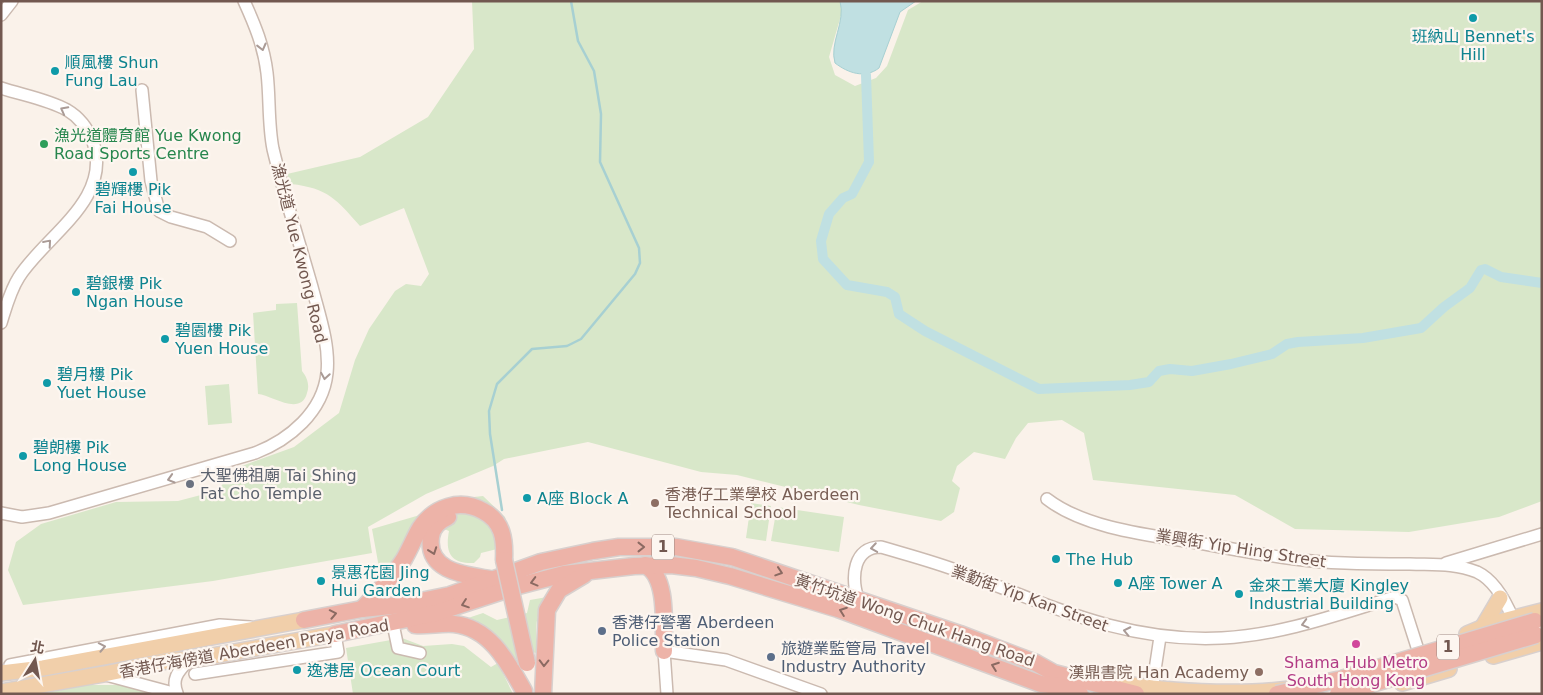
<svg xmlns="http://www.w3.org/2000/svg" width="1543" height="695" viewBox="0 0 1543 695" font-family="'DejaVu Sans','Noto Sans TC',sans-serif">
  <rect width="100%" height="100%" fill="#faf2ea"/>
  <g fill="#d8e7c9">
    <path d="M472,1H840L842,12L829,57L835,75L855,86L876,78L887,66L908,10L923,1H1542V501L1499,517L1409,532L1295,529L1235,495L1093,480L1084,433L1062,420L1028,423L1016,438L1005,459L974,452L957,466L952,481L960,488L954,512L941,521L859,505L737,475L701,472L588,442L504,459L493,466L426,494L368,527L372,553L213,581L23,605L8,570L16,542L41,524L116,502L178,501L216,491L239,467L294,447L339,413L355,360L369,329L395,291L406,284L421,286L429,274L404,208L360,226C337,200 328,188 291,184L287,174L360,157L428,117L474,49Z"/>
    <path d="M297,303L302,371C307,377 310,385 307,393C301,417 271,395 258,394L253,313L276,310V304Z"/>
    <path d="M229,384L232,423L208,425L205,386Z"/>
    <path d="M483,496L505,517L513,545L481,553L480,557L474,563C450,564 445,552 449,531L419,518L390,572L380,573L372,529L437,510L447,500Z"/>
    <path d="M751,503L771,506L766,541L746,538Z"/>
    <path d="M777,507L844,517L839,552L771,541Z"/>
    <path d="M547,597C534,614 535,633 538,653L529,652L516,660L511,654L465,619L483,613L497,620L527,613L530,600Z"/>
    <path d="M402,638L423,646L452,644L464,646L491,667L498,663L513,694H353L346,648Z"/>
    <path d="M86,685H133L160,694H41Z"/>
  </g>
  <path fill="#c0e0e2" stroke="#a7d0d2" d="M840,1H916L900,12L879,68C865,79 848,73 835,63C829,43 846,22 840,1Z"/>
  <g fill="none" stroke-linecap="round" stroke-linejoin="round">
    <path stroke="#a7d0d2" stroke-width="2.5" d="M502,510L490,434L489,411L497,384L532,349L567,346L581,339L635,274L640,263L639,248L600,162L601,114L594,71L578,41L571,1"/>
    <path stroke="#c0e0e2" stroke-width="10" d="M866,75L869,162L852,194L843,198L829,214L821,241L823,259L847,285L887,292L895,297L899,314L925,331L1039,389L1130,385L1149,382L1159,371L1170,369L1192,371L1231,364L1272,354L1287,344L1298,342L1363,338L1421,328L1444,307L1470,288L1481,270L1485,269L1501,277L1542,283"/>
    <defs>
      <g id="minor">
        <path d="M1,15L12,1"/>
        <path d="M1,88C22,95 47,99 67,110C79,117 88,129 93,142C113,199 45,236 19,277C10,291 6,307 1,323"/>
        <path d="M142,90L151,181L159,211L171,217L207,227L230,241"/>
        <path d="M1047,499C1089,531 1159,536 1210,545C1255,553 1299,562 1345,563C1367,564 1388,564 1410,564C1433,565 1454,563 1477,572C1494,580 1506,602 1513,619"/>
        <path d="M1,513L22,517L49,513L255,453C289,440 323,412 327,373C330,345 319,314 312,287C299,241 284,195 273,149C268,124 270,98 267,73C264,47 255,25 244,1"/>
        <path d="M1446,563L1542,534"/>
        <path d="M858,599C851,577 853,547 881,547C908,555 935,562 961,572C1049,605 1125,643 1222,638C1282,635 1339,614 1395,597L1402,600L1418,650"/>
        <path d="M393,624L398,648L420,653"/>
        <path d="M10,665L220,625L250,627"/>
        <path d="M195,674L338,652L335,634"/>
        <path d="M106,675L177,694"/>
        <path d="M1153,683L1160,637"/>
        <path d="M177,693C171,678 179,671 189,660"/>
        <path d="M667,694L664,651L726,660L821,694"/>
      </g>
      <g id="major">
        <path d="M1481,630L1500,598"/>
        <path d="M1467,634L1491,624L1542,611"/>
        <path d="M1493,656L1542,642"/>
        <path d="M1,673L43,668L304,620"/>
        <path d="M1114,681C1160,693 1243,695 1290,689"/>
        <path d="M1402,683L1449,669"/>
        <path d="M1,692L104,674L172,660H189L335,634"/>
      </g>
      <g id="highway">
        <path d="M448,517C439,521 432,527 431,537C426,572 466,575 490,579"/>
        <path d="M645,565C669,577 663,627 664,651"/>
        <path d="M362,609C377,593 392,578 404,559C410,549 414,538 420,528C434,507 460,498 483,511C503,521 505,540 504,560"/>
        <path d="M304,620L362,609L401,605L450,595L541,562L593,551L619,547H676L732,557L960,634L1036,663L1054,673L1136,694"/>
        <path d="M415,625C428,626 441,623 454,624C491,628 508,663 524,691"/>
        <path d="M335,634L436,613L518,586L564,574L634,566L671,565L696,568L730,576L838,609L1041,684L1058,686L1080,694"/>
        <path d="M543,694L547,610L559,590L584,575"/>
      </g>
    </defs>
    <use href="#minor" stroke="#cbbab0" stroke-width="14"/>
    <use href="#major" stroke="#d8d0ce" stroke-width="18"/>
    <use href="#highway" stroke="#d8d0ce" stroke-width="19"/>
    <use href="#minor" stroke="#fff" stroke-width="11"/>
    <use href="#major" stroke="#f1cfaa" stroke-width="15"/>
    <use href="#highway" stroke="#edb3a8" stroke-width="16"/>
    <defs>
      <g id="highway-bridge">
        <path d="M504,560L527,663"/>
        <path d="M1277,694L1341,679L1535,621"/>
        <path d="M1338,694L1536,635"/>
      </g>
    </defs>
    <use href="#highway-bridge" stroke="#d8d0ce" stroke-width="19" stroke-linecap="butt"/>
    <use href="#highway-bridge" stroke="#edb3a8" stroke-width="16"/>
  </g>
  <defs><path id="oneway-chevron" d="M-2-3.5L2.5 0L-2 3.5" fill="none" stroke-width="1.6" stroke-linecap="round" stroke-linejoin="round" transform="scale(1.25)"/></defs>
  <g stroke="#aa9b96">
    <use href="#oneway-chevron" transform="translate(262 47) rotate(76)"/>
    <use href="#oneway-chevron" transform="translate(64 110) rotate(-152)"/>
    <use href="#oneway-chevron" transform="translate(48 243) rotate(-49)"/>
    <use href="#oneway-chevron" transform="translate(325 376) rotate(99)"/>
    <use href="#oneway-chevron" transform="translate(171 479) rotate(163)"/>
    <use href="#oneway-chevron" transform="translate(874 548) rotate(171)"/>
    <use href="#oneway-chevron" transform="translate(1305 624) rotate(165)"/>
    <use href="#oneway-chevron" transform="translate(1127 631) rotate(-168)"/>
    <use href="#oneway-chevron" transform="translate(102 647) rotate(-11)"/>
  </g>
  <g stroke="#8b6a62">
    <use href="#oneway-chevron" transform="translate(641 547)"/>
    <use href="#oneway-chevron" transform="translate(433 551) rotate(70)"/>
    <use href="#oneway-chevron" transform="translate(779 572) rotate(18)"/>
    <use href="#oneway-chevron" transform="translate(534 582) rotate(165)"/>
    <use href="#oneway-chevron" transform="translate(465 604) rotate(161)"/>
    <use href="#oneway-chevron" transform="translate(843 611) rotate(-160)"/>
    <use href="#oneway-chevron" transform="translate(333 614) rotate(-11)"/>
    <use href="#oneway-chevron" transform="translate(544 663) rotate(91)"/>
    <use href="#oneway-chevron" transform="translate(995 666) rotate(-160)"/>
  </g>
  <g fill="#0f9aa8" stroke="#fdf6f0" stroke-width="2">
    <circle cx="1473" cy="18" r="5"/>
    <circle cx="55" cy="71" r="5"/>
    <circle cx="133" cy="172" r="5"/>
    <circle cx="76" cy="292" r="5"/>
    <circle cx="165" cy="339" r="5"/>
    <circle cx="47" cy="383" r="5"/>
    <circle cx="23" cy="456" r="5"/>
    <circle cx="527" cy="498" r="5"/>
    <circle cx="1056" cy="559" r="5"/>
    <circle cx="321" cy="581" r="5"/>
    <circle cx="1118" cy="583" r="5"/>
    <circle cx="1239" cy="594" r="5"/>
    <circle cx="297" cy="670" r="5"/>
  </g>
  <circle fill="#2e9e5b" stroke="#fdf6f0" stroke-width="2" cx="44" cy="144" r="5"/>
  <circle fill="#6b7280" stroke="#fdf6f0" stroke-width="2" cx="190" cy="484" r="5"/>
  <g fill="#8d6e63" stroke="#fdf6f0" stroke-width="2">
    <circle cx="655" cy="503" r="5"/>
    <circle cx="1259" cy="672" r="5"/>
  </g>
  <g fill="#5c6f8a" stroke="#fdf6f0" stroke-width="2">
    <circle cx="602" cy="631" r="5"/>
    <circle cx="771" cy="657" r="5"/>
  </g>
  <circle fill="#d1479c" stroke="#fdf6f0" stroke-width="2" cx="1356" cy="644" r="5"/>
  <g text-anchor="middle" stroke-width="4.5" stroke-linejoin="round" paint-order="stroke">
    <g fill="#fdf6f0" stroke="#9c8780" stroke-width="1">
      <rect x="652" y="534.5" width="22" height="25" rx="4"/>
      <rect x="1437" y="634.5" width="22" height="25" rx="4"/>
    </g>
    <g font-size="15" font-weight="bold" fill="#725850">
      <text x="663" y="552">1</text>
      <text x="1448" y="652">1</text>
    </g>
    <g font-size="16" fill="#0d838f" stroke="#fdf6f0" text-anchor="start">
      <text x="1473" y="42" text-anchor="middle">班納山 Bennet's<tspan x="1473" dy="18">Hill</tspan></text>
      <text x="65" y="68">順風樓 Shun<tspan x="65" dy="18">Fung Lau</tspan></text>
      <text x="133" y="195" text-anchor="middle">碧輝樓 Pik<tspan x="133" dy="18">Fai House</tspan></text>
      <text x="86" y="289">碧銀樓 Pik<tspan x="86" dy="18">Ngan House</tspan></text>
      <text x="175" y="336">碧園樓 Pik<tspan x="175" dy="18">Yuen House</tspan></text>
      <text x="57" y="380">碧月樓 Pik<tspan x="57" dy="18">Yuet House</tspan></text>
      <text x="33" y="453">碧朗樓 Pik<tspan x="33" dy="18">Long House</tspan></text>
      <text x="537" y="504">A座 Block A</text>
      <text x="1066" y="565">The Hub</text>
      <text x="331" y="578">景惠花園 Jing<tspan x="331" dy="18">Hui Garden</tspan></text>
      <text x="1128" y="589">A座 Tower A</text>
      <text x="1249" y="591">金來工業大廈 Kingley<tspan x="1249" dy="18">Industrial Building</tspan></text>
      <text x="307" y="676">逸港居 Ocean Court</text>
    </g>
    <g font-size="16" fill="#27864d" stroke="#fdf6f0" text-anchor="start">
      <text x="54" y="141">漁光道體育館 Yue Kwong<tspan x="54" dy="18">Road Sports Centre</tspan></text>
    </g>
    <g font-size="16" fill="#725850" stroke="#fdf6f0">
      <text transform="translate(300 253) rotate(76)" y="6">漁光道 Yue Kwong Road</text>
      <text transform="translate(1241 548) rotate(9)" y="6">業興街 Yip Hing Street</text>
      <text transform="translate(1030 598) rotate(20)" y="6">業勤街 Yip Kan Street</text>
      <text transform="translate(915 620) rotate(19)" y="6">黃竹坑道 Wong Chuk Hang Road</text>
      <text transform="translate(254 648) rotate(-10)" y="6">香港仔海傍道 Aberdeen Praya Road</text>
    </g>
    <g font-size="16" fill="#5b616d" stroke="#fdf6f0" text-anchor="start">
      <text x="200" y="481">大聖佛祖廟 Tai Shing<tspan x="200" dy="18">Fat Cho Temple</tspan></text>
    </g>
    <g font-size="16" fill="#785e54" stroke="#fdf6f0" text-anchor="start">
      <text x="665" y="500">香港仔工業學校 Aberdeen<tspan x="665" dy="18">Technical School</tspan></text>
      <text x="1249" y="678" text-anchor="end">漢鼎書院 Han Academy</text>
    </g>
    <g font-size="16" fill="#4e5e75" stroke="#fdf6f0" text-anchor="start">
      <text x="612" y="628">香港仔警署 Aberdeen<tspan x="612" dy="18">Police Station</tspan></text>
      <text x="781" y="654">旅遊業監管局 Travel<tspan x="781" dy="18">Industry Authority</tspan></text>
    </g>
    <g font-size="16" fill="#b23c85" stroke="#fdf6f0">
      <text x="1356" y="668">Shama Hub Metro<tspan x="1356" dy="18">South Hong Kong</tspan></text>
    </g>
  </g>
  <rect width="1543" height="695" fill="none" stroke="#725850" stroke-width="5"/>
  <g transform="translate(35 660) rotate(11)" stroke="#fdf6f0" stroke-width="4" paint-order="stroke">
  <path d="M0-4L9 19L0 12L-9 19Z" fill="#725850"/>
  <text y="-8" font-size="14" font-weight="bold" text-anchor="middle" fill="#725850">北</text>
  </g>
</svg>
